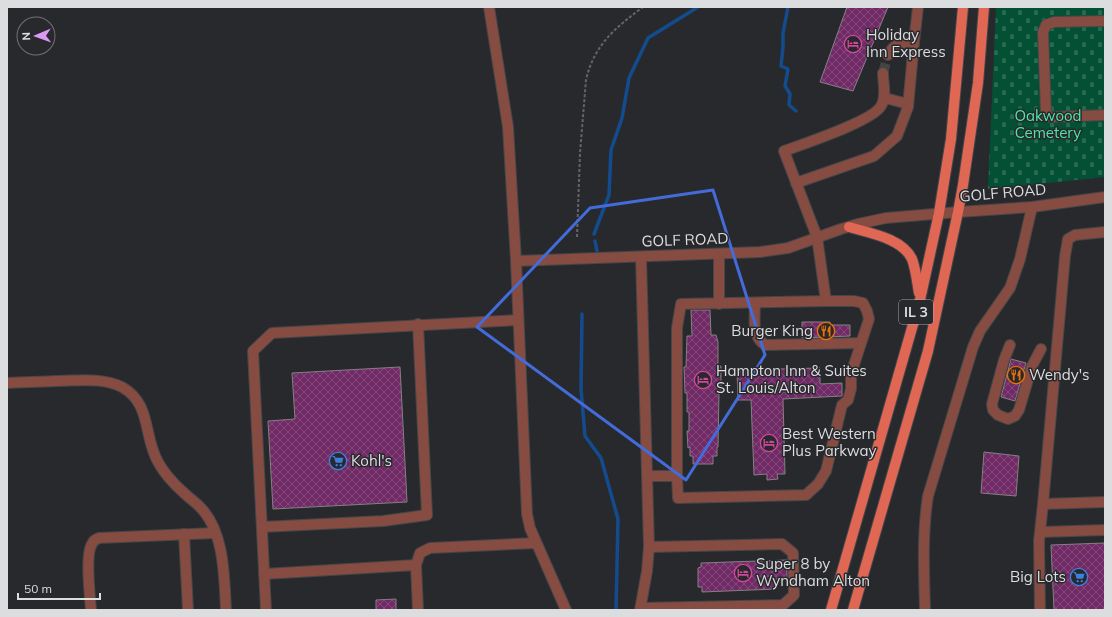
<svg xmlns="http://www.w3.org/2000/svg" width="1112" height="617" viewBox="0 0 1112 617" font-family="Mulish,sans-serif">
  <defs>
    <pattern id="cemetery-stones" width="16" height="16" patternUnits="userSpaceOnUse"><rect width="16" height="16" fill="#045035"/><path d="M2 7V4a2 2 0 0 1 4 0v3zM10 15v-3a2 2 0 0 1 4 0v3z" fill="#286952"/></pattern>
    <pattern id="building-cross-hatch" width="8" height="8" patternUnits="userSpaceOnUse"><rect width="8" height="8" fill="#702a65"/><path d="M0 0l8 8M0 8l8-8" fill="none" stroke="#84487b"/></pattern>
  </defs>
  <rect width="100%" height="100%" fill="#28292d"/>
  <path fill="url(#cemetery-stones)" d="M996,7H1105V177L988,189Z"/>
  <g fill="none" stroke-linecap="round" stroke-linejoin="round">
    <g stroke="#134c8e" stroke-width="3.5">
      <path d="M788,7L783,33V47L781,66L788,69L785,86L790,94L789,105L796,111"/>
      <path d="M594,234L609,195L611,150L622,118L629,78L648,38L698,7"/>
      <path d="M595,241L597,251"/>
      <path d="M582,314L581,389L585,436L601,458L618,519L616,610"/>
    </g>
  </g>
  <g fill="url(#building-cross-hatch)" stroke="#848083">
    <path d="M847,7H888L853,91L820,82Z"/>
    <path d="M691,310H710L711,335H716L718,342V366H721V392H719L718,447H717V456H713V464H693V456H690V447L688,448L687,431H689V412H687V393H685L684,367H686L687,336H692Z"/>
    <path d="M802,322H830V325H850V336L802,338Z"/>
    <path d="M1011,359L1026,363L1015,401L1001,397Z"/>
    <path d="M400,367L407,502L273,509L268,421L295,419L292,373Z"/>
    <path d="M820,368V384L842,383V396L783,399L785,474H777L778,479L767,480V474L754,475L751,400H738L737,370Z"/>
    <path d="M984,452L1019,456L1016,496L981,493Z"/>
    <path d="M1105,543V610H1054L1051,545Z"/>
    <path d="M787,560V578L776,579V589L702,592V587H698V568L701,567V563Z"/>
    <path d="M396,599V610H376V600Z"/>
  </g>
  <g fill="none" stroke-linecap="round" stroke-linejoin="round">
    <path stroke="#434448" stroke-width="10" stroke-dasharray="10 5" stroke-linecap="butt" d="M883,73L888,55"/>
    <defs>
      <g id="minor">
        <path d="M489,7L508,127L516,261L527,514L530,528L566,610"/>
        <path d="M1105,21L1054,22L1046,25L1043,32L1046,113L1047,116L1053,117L1105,115"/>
        <path d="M888,55C896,42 899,43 914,42L918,7"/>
        <path d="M885,98L908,104"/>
        <path d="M796,183L874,156L897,136L908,107L914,42"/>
        <path d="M719,254V304"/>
        <path d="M516,261L760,252L788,248L841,229L858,224L886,218L958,212L1032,207L1105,197"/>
        <path d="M755,303C755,319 751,336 765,345L861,343"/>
        <path d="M1010,345L1004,360L992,404L993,410L998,415L1008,419L1015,416L1019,410L1032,366L1041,349"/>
        <path d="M7,383C23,382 39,382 56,381C77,381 102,377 122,387C152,404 143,436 158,462C164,473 174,484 183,492C188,497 194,501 199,506C225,531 224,577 226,610"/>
        <path d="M647,476H677V328L681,304L826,301"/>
        <path d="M677,476L678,498L806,495L818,484L826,471L842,405L848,400L851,389V374L869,319L867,311L863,303L854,301H826L817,237L784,151C803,144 873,121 881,106C887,97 883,84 883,73"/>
        <path d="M1043,504L1105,502"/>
        <path d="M262,527L383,521L427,515L418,324"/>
        <path d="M1041,532L1105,530"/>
        <path d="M184,534L188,610"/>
        <path d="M264,574L416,565"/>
        <path d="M641,608L783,605L794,595L793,553L782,544L649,547"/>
        <path d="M91,610C90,597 85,554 92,544C93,541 96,539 99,538L215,533"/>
        <path d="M266,610L253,351L272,333L518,320"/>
        <path d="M418,610L416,565L420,553L430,548L536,543"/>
        <path d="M640,610L647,571L649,547L641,257"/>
        <path d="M925,610C924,572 922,534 928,496L973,347L980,331L1010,288L1020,259L1032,207"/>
        <path d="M1040,610L1039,541L1043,504L1065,256L1068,239L1075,235L1105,232"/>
      </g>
      <g id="major">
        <path d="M849,227C869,233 902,238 912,259C916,270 917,282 919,293"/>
        <path d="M831,610L920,300L939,213L951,139L963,7"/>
        <path d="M853,610L928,351L958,212L963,185L978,83L984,7"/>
      </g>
    </defs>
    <use href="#minor" stroke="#454649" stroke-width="12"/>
    <use href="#major" stroke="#454649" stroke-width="12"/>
    <path stroke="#646569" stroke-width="2" stroke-dasharray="3 2" stroke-linecap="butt" d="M577,237L580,153L586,80C594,45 615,28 643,7"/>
    <use href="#minor" stroke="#864b41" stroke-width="10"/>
    <use href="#major" stroke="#e16755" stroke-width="10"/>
  </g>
  <path fill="none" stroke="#436bd9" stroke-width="3" stroke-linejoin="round" d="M713,190L765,355L686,480L477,327L590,208Z"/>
  <defs>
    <symbol id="hotel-ring" viewBox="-11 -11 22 22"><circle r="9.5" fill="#28292d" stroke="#d1479c" stroke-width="1.5"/><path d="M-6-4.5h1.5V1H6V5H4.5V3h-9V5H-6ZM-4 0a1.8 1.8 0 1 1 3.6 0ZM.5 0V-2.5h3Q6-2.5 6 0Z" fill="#d1479c"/></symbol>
    <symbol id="restaurant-ring" viewBox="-11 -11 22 22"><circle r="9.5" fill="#28292d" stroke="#e8710a" stroke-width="1.5"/><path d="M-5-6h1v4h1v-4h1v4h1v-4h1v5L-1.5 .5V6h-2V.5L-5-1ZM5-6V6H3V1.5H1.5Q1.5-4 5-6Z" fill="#e8710a"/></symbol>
    <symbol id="supermarket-ring" viewBox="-11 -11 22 22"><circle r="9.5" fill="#28292d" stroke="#3f7fe0" stroke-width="1.5"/><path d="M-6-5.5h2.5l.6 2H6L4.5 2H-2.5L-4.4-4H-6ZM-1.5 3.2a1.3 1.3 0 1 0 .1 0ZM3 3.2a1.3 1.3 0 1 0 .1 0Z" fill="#3f7fe0"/></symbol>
  </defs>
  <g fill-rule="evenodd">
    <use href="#hotel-ring" x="843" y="34" width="20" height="20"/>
    <use href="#restaurant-ring" x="816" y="321" width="20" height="20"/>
    <use href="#restaurant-ring" x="1006" y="365" width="20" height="20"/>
    <use href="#hotel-ring" x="693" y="370" width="20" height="20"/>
    <use href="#hotel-ring" x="759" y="433" width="20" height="20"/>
    <use href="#supermarket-ring" x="328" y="451" width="20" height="20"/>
    <use href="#hotel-ring" x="733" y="563" width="20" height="20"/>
    <use href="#supermarket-ring" x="1069" y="567" width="20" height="20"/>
  </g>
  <g text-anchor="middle" stroke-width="3" stroke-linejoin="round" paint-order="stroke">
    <rect fill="#28292d" stroke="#a6a7aa" stroke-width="1" x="899" y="300" width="34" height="24" rx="3"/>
    <g font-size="14" font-weight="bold" fill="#dcdddf">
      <text x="916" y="317">IL 3</text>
    </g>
    <g font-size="15" fill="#dcdddf" stroke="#28292d" text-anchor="start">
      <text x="866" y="40">Holiday<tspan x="866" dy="17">Inn Express</tspan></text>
      <text x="813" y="336" text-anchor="end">Burger King</text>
      <text x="716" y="376">Hampton Inn &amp; Suites<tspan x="716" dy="17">St. Louis/Alton</tspan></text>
      <text x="1029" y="380">Wendy's</text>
      <text x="782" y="439">Best Western<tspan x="782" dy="17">Plus Parkway</tspan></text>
      <text x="351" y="466">Kohl's</text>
      <text x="756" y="569">Super 8 by<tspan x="756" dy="17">Wyndham Alton</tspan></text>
      <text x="1066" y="582" text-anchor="end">Big Lots</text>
    </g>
    <g font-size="15" fill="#51e4a7" stroke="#28292d">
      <text x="1048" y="121">Oakwood<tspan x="1048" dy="17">Cemetery</tspan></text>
    </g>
    <g font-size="15" fill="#dcdddf" stroke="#28292d">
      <text transform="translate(1003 193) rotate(-5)" y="5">GOLF ROAD</text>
      <text transform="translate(685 240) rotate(-2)" y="5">GOLF ROAD</text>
    </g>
  </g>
  <rect width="1112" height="617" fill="none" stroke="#dcdddf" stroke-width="16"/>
  <g transform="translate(36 36) rotate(268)"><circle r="19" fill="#28292d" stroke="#707174"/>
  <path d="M0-3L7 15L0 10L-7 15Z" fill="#dc99f4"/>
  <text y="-6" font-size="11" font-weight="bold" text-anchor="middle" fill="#dcdddf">N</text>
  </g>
  <path d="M18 593v6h82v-6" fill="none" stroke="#dcdddf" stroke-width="2"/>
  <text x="24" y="593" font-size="12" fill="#dcdddf" stroke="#28292d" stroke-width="3" paint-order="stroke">50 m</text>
</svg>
